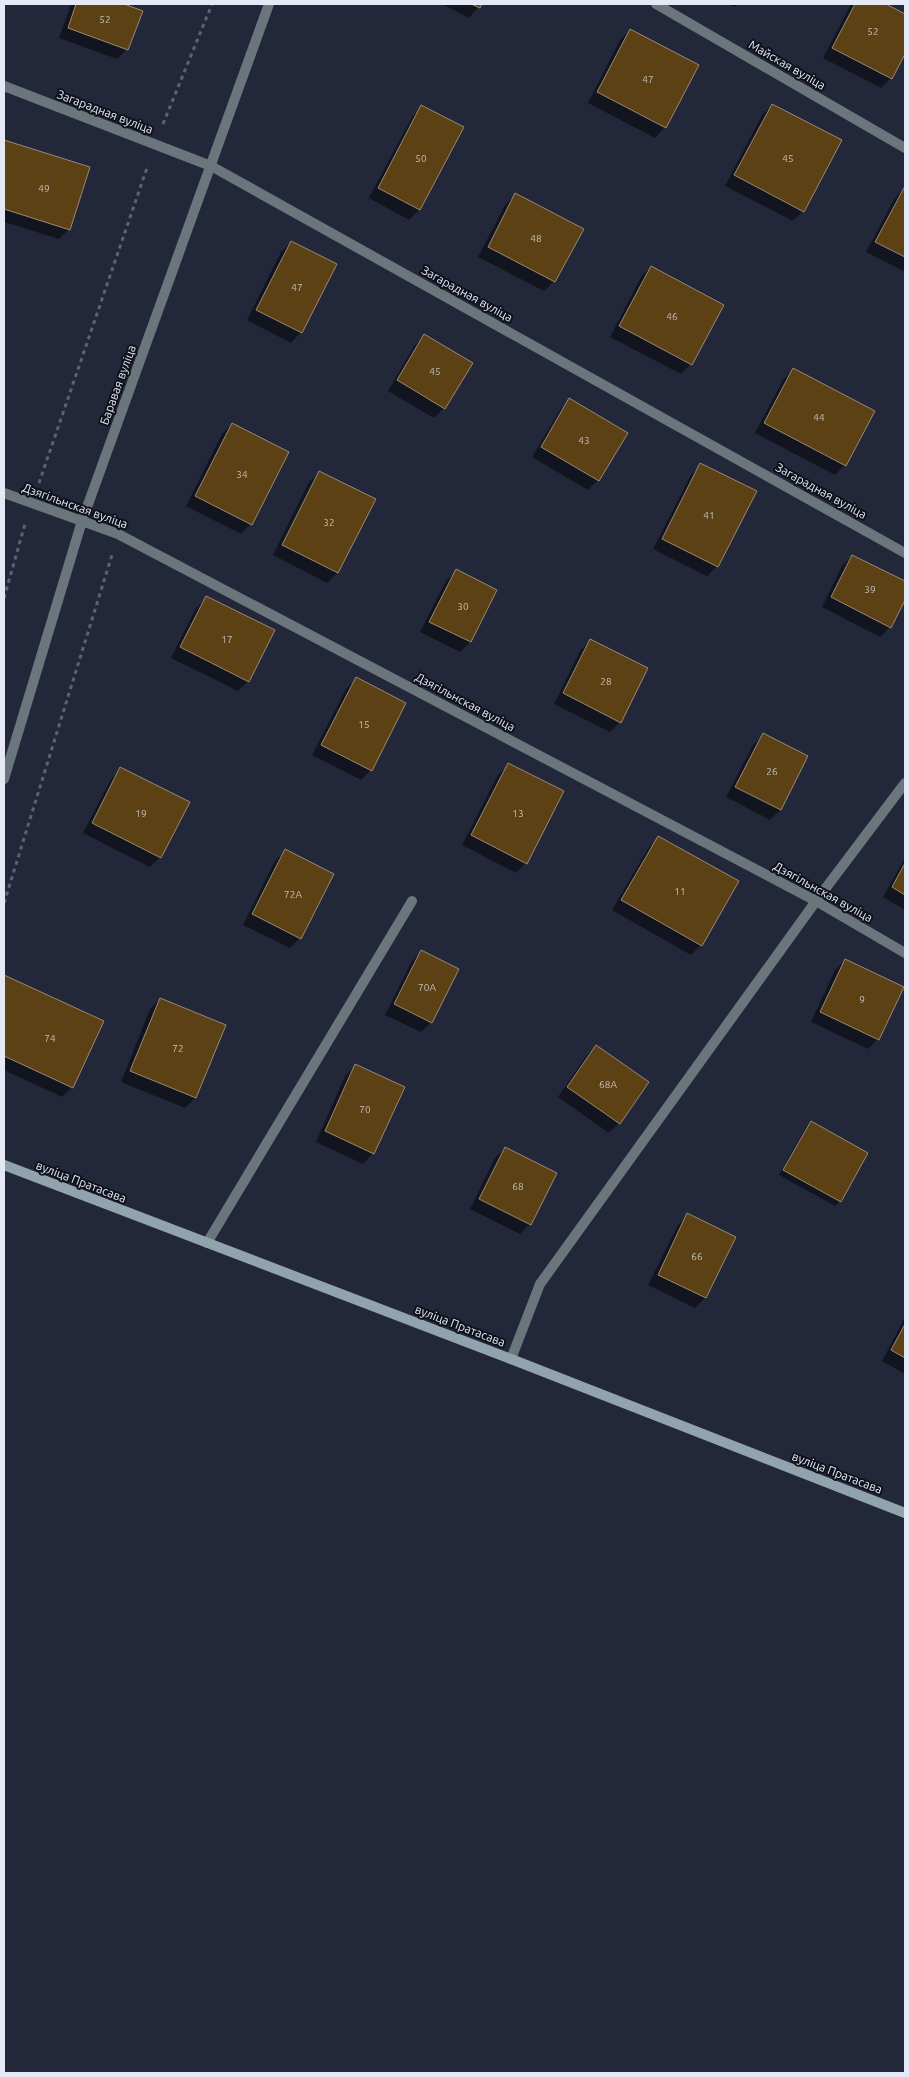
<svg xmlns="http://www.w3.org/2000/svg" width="909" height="2077" viewBox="0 0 909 2077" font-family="Ubuntu,sans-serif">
  <rect width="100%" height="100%" fill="#23273a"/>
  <g fill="#0007">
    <path d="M71,4H120L141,12L127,49L117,59L59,38Z"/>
    <path d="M442,4H481L469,18Z"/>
    <path d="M728,4H738L734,7Z"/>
    <path d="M851,4H883L905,15V51L891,78L881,88L823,58Z"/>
    <path d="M630,30L665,127L655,138L588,103L620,40Z"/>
    <path d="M772,105L803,211L793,221L725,186L762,115Z"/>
    <path d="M422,107L419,210L409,220L369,198L412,117Z"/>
    <path d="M4,141L89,168L69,229L59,239L4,222Z"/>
    <path d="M905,188V272L866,252L895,198Z"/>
    <path d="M515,195L554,281L544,291L478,257L505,205Z"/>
    <path d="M291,242L336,264L301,332L291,343L247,320L281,252Z"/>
    <path d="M651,267L691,364L681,374L610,337L641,277Z"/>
    <path d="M424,336L444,408L434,418L388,391L414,346Z"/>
    <path d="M793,370L845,465L835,475L755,433L783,380Z"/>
    <path d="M570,400L598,480L588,490L532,457L560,410Z"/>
    <path d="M232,424L251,524L241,534L186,506L222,434Z"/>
    <path d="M701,465L717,566L707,576L653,549L691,475Z"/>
    <path d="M320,472L337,573L327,583L273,555L309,482Z"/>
    <path d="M852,556L905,583V597L890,627L880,637L822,607L842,566Z"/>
    <path d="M456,571L496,591L470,642L460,652L420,632L446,581Z"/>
    <path d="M206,598L248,681L238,691L171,658L196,608Z"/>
    <path d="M590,641L620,722L610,732L554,704L580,651Z"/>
    <path d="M356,679L371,770L361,780L312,755L346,689Z"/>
    <path d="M763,735L806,756L780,810L770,820L726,797L753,745Z"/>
    <path d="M508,765L526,863L516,873L462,845L498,775Z"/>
    <path d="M121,769L160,857L150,867L83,833L111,779Z"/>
    <path d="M659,837L701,945L691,955L612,910L649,847Z"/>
    <path d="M285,851L300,938L290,948L243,925L275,861Z"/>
    <path d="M905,858V910L883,897Z"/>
    <path d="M422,951L431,1022L421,1032L385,1015L412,961Z"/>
    <path d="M845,960L878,1039L868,1049L811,1022L835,970Z"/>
    <path d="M4,977L72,1087L62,1097L4,1070Z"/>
    <path d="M160,999L195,1098L185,1108L121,1082L150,1009Z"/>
    <path d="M596,1046L619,1123L609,1133L558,1097L586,1056Z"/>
    <path d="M355,1066L373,1153L363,1164L316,1142L345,1076Z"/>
    <path d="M811,1122L866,1154L840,1201L835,1206L779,1175L806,1127Z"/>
    <path d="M505,1148L530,1224L520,1234L470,1209L495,1158Z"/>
    <path d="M688,1215L734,1237L705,1298L695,1308L648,1285L678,1225Z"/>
    <path d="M905,1317V1374L882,1361Z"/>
  </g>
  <g fill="#5c4114" stroke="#998974">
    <path d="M76,4H124L143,11L128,50L68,28Z"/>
    <path d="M471,4H482L480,8Z"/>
    <path d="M855,4H886L905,14V54L892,79L832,48Z"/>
    <path d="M630,29L699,65L666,128L597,92Z"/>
    <path d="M772,104L842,140L804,212L734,175Z"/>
    <path d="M421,105L464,127L420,210L378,188Z"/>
    <path d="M4,140L90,167L70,230L4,209Z"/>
    <path d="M905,186V257L875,242Z"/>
    <path d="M515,193L584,229L555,282L488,247Z"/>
    <path d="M291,241L337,264L302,333L256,310Z"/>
    <path d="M651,266L724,305L692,365L619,326Z"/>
    <path d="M424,334L473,363L445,409L397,380Z"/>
    <path d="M793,368L875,411L846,466L764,423Z"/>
    <path d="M569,398L628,433L599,481L541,447Z"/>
    <path d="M232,423L289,452L252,525L195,496Z"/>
    <path d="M700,463L757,491L718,567L662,539Z"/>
    <path d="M319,471L376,499L338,573L282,545Z"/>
    <path d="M852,555L905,581V600L891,628L831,597Z"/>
    <path d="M456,569L497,590L471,642L429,622Z"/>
    <path d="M206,596L275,630L249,682L180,647Z"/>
    <path d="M590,639L648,668L621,723L563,693Z"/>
    <path d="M356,677L406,703L372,771L321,745Z"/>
    <path d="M763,733L808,756L781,810L735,787Z"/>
    <path d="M508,763L564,791L527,864L471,835Z"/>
    <path d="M120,767L190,802L161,858L92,823Z"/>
    <path d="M658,836L739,881L702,946L621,900Z"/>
    <path d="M285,849L334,874L301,939L252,914Z"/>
    <path d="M905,863V895L892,887Z"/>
    <path d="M421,950L459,969L432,1023L394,1004Z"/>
    <path d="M845,959L904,987L879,1040L820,1012Z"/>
    <path d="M4,975L104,1021L73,1088L4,1056Z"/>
    <path d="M160,998L226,1025L196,1098L130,1071Z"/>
    <path d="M596,1045L649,1082L620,1124L567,1087Z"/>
    <path d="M355,1064L405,1087L374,1154L325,1131Z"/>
    <path d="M811,1121L868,1153L841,1202L783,1170Z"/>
    <path d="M505,1147L557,1173L531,1225L479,1199Z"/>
    <path d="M687,1213L736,1237L706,1298L658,1275Z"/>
    <path d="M905,1324V1358L891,1350Z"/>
  </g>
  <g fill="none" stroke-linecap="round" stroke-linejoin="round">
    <g stroke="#5d6173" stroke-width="3" stroke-dasharray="4 4" stroke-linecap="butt">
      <path d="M163,124L212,4"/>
      <path d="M39,483L148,165"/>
      <path d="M4,598L25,524"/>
      <path d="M4,903L112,555"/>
    </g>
    <path stroke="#6b767c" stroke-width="10" d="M207,1243L412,901"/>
    <g stroke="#6b767c" stroke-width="10">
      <path d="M656,4L905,148"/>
      <path d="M4,86L211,166L905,553"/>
      <path d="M4,493L118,534L816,901L905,953"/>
      <path d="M4,779L82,521L269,4"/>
      <path d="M511,1359L540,1284L816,901L905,783"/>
    </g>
    <path stroke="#91a3ac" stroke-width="10" d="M4,1165L511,1359L905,1513"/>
  </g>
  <g text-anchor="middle" stroke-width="4" stroke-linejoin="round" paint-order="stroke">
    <g font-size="10" fill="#c3bfbe">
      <text x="105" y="23">52</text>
      <text x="873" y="35">52</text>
      <text x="648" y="83">47</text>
      <text x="421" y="162">50</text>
      <text x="788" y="162">45</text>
      <text x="44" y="192">49</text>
      <text x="536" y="242">48</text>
      <text x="297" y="291">47</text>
      <text x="672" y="320">46</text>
      <text x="435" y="375">45</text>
      <text x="819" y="421">44</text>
      <text x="584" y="444">43</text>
      <text x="242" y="478">34</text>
      <text x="709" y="519">41</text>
      <text x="329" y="526">32</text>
      <text x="870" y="593">39</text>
      <text x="463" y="610">30</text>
      <text x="227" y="643">17</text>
      <text x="606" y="685">28</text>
      <text x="364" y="728">15</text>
      <text x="772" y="775">26</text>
      <text x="141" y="817">19</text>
      <text x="518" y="817">13</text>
      <text x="680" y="895">11</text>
      <text x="293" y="898">72А</text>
      <text x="427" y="991">70А</text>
      <text x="862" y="1003">9</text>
      <text x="50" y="1042">74</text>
      <text x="178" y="1052">72</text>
      <text x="608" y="1088">68А</text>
      <text x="365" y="1113">70</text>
      <text x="518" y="1190">68</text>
      <text x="697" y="1260">66</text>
    </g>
    <g font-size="12" fill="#e5e9f6" stroke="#0e1119">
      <text transform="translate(787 65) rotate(30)" y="4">Майская вуліца</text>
      <text transform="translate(105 112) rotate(21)" y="4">Загарадная вуліца</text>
      <text transform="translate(467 294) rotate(29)" y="4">Загарадная вуліца</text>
      <text transform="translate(118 385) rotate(-70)" y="4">Баравая вуліца</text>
      <text transform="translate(821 491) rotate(29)" y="4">Загарадная вуліца</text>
      <text transform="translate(75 506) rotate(20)" y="4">Дзягільнская вуліца</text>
      <text transform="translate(465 702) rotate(28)" y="4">Дзягільнская вуліца</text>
      <text transform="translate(823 892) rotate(29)" y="4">Дзягільнская вуліца</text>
      <text transform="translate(81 1182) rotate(21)" y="4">вуліца Пратасава</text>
      <text transform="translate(460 1326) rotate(21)" y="4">вуліца Пратасава</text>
      <text transform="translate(837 1473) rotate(21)" y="4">вуліца Пратасава</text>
    </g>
  </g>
  <rect width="909" height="2077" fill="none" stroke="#e5e9f6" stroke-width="10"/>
</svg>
